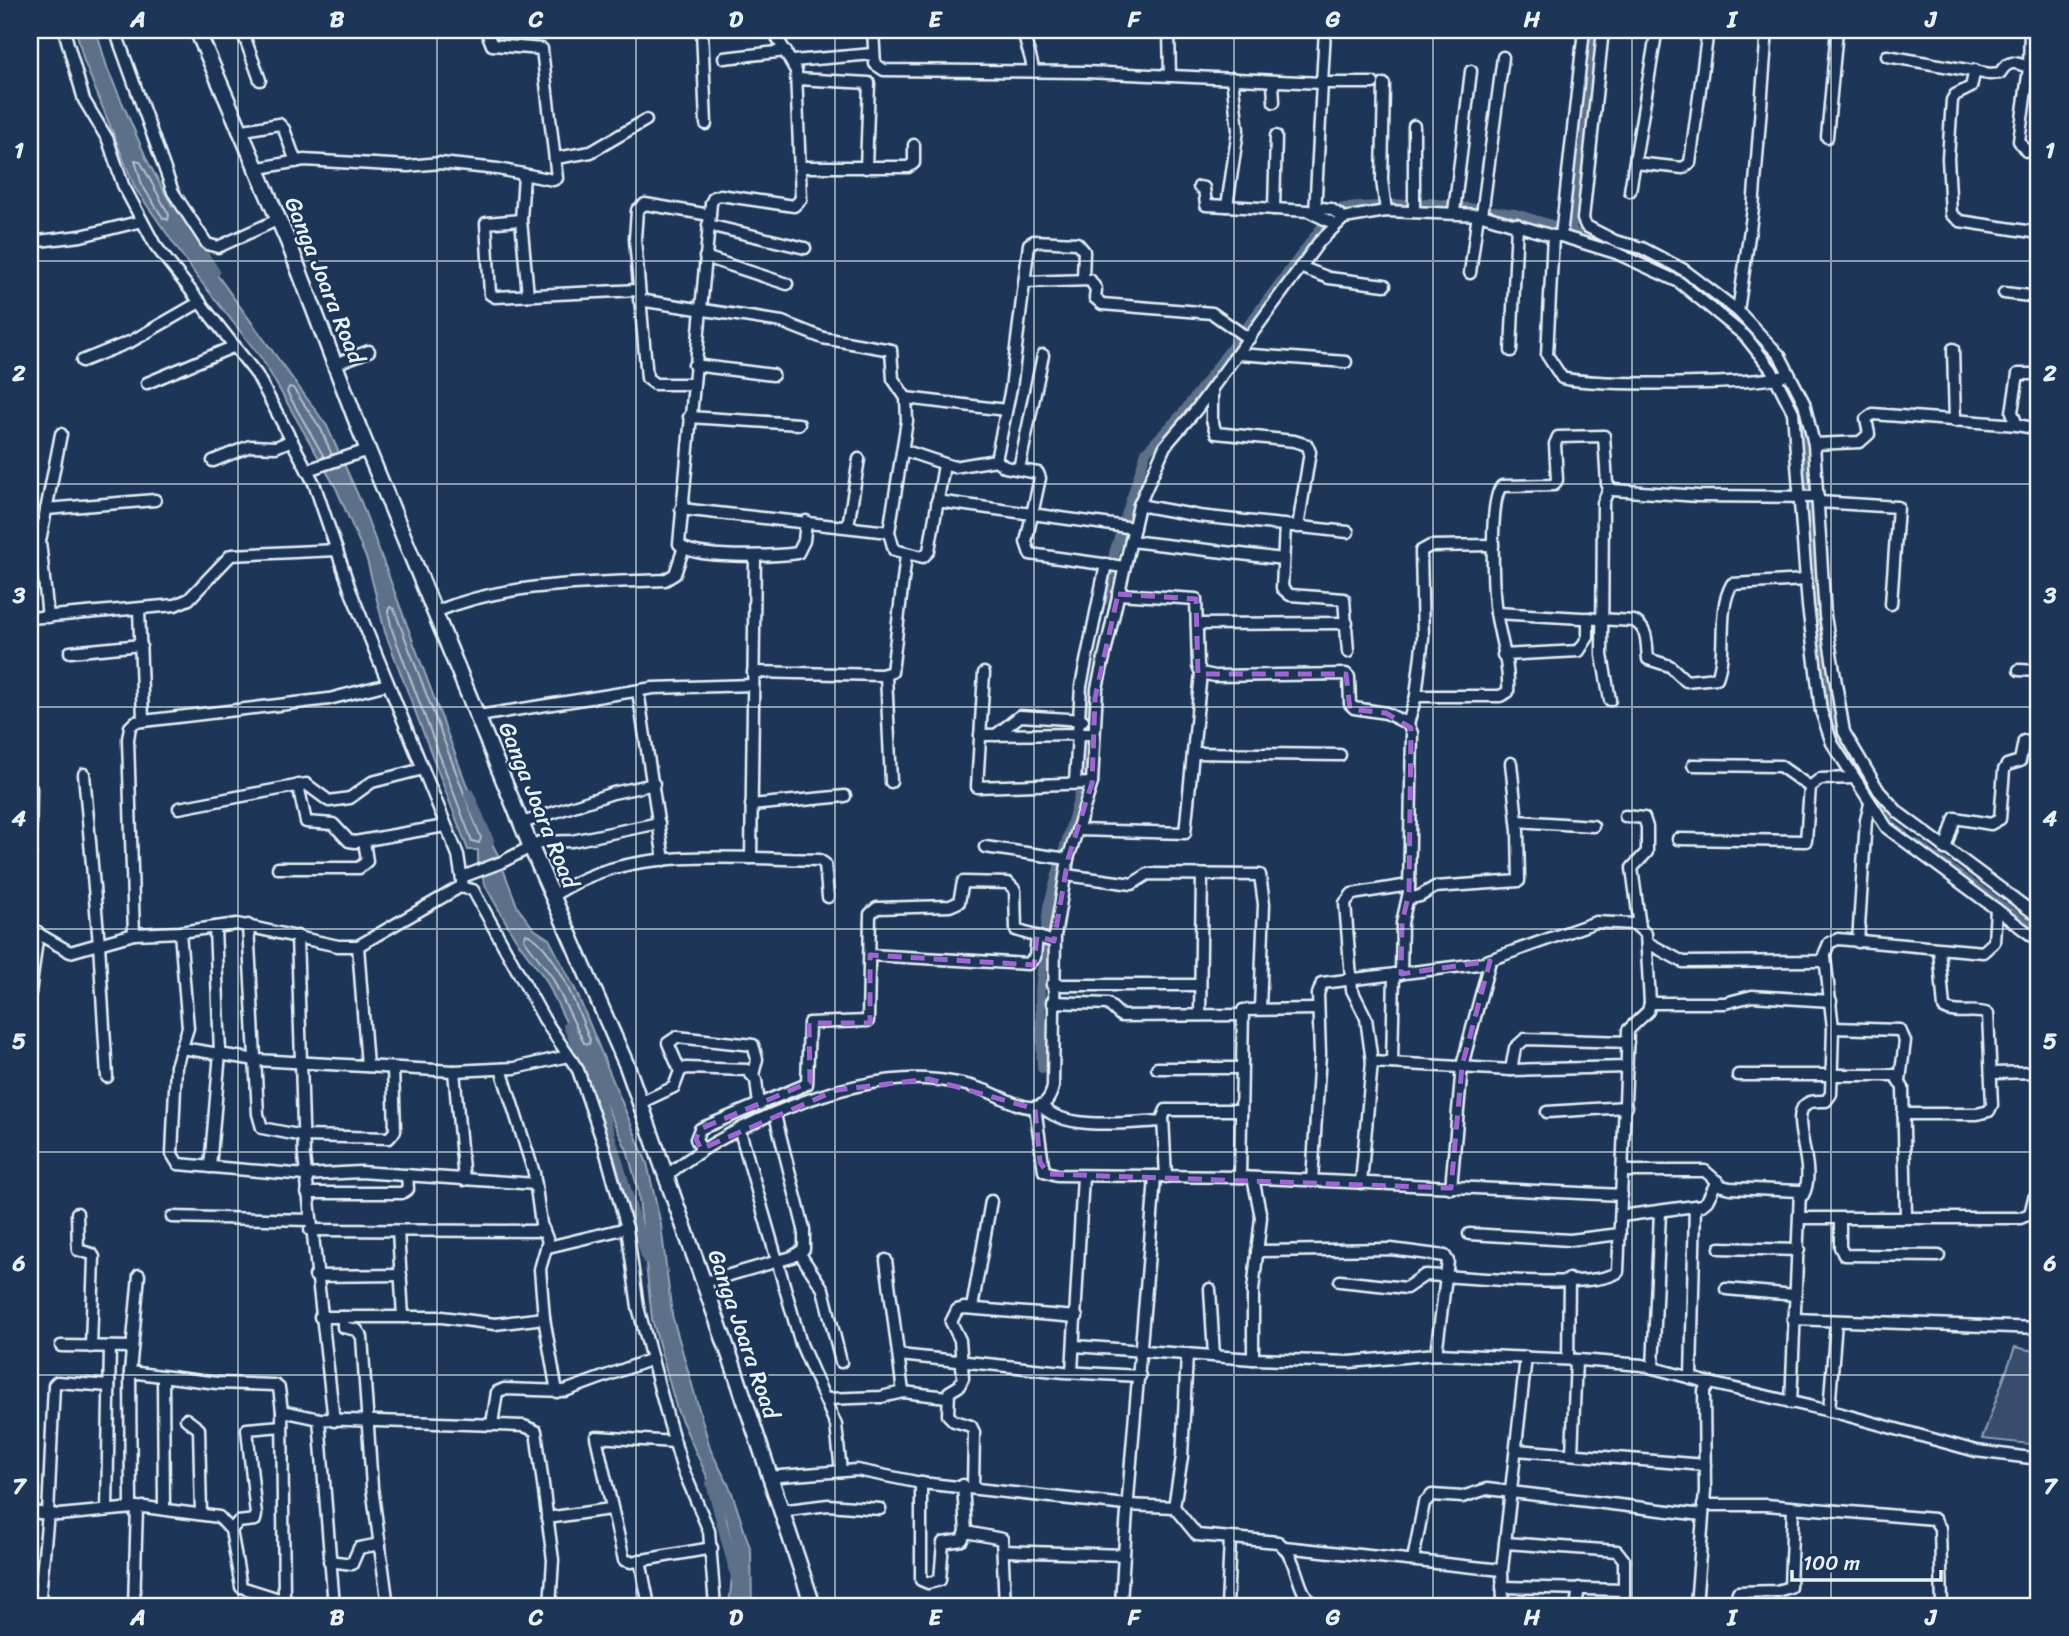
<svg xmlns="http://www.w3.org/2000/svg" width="2069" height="1636" viewBox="0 0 2069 1636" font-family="Sriracha,sans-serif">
  <rect width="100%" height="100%" fill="#1d3557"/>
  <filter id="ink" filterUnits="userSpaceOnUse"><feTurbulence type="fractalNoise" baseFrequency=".0143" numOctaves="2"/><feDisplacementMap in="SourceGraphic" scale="14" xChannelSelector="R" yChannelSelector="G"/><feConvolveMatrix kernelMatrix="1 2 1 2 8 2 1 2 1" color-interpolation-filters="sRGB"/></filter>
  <g filter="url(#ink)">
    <path fill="#374d6c" stroke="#909fb2" stroke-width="2" d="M2015,1347L2039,1352V1445L1982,1439Z"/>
    <path fill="#5d7089" stroke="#95a4b5" stroke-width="2" d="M76,30H96L108,70L148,162L188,235L327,426L361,502L480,821L497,853L518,908L534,929L549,939L576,991L647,1163L661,1225L672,1315L711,1451L731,1490L751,1551L752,1606H729L734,1557L726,1519L677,1410L652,1319L638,1190L627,1150L546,980L515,938L486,887L478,863V850H468L385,632L367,560L336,488L262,359L195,274L135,188L84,61Z"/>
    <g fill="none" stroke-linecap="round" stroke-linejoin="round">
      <g stroke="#b0bdcc" stroke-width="2">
        <path d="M135,160L140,161L169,215L168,220L163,218L142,185Z"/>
        <path d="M324,457L287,392L289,387L293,388L321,429L332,455"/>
        <path d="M390,607L394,609L481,838L479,843L472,841L392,630L388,611Z"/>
        <path d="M526,934C554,943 579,1013 590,1040L589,1044L584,1043L552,977L524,939Z"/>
      </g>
      <g stroke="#5d7089" stroke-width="10">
        <path d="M175,212L215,272"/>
        <path d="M1571,231L1596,30"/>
        <path d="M1792,402L1804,436L1815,613L1830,726L1853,768"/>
        <path d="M1103,601L1115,550L1146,452L1182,414L1333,212L1344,208L1429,203L1515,214L1571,231L1679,276L1742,329"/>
        <path d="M469,794L489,841"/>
        <path d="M1879,808L1893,827L1903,835"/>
        <path d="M1916,844L2039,933"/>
        <path d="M568,1026L598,1095L647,1259"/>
        <path d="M1042,1068L1040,991L1048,907L1083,782L1085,695"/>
        <path d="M711,1483L738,1585V1606"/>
      </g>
      <defs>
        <g id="minor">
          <path d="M64,30L84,100L108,140L123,185L155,245L257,375L314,483L351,592L458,855L463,887"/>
          <path d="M115,30L173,192L207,244L218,247L277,220"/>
          <path d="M242,30L260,80"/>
          <path d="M702,30L706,124"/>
          <path d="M773,30L796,71L801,199L794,206L720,195L714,197L711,203L679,544C690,560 777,556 798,553L804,541L806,521"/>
          <path d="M873,30L875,64L884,70L1085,72L1322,83L1325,30"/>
          <path d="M1024,30C1024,45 1032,55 1033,71"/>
          <path d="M1169,30L1170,76"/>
          <path d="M1584,30L1561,236L1616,253L1679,282L1745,336L1771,369L1793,412L1808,606L1821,711L1832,743L1887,828L2039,941"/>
          <path d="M1603,30L1583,219L1586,226L1615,241L1642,248L1684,270L1738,311L1780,356L1804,403L1814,444L1825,616L1844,732L1879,791L1899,813L2039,917"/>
          <path d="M2030,30L2029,68L2019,141L2026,151L2039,153"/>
          <path d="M1887,56L1990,74L2000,73C2011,54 2022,67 2039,70"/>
          <path d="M724,58L786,51"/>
          <path d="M793,61L873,54"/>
          <path d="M1975,70L1971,87L1955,95L1952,100L1948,158L1951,214L1960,221L2039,233"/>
          <path d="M1232,78L1238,130L1227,206L1308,211L1335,224"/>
          <path d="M797,79L869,83L866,168"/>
          <path d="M1273,82L1274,102"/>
          <path d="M1384,84L1382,180L1386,211"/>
          <path d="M1414,126V211"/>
          <path d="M238,131L279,124L284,129L296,162"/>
          <path d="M1827,137L1837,30"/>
          <path d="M556,158L591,152L646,120"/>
          <path d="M1635,163L1683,168L1690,163L1708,30"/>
          <path d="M802,167H908L914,163V145"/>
          <path d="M254,169L304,160L408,166L440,163L498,169L553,180L557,178L542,49L492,45L486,30"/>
          <path d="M524,175L521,220L528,295"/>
          <path d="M1199,187L1204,188L1206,205L1227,206"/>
          <path d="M1630,191L1656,34"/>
          <path d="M1274,209L1276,136"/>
          <path d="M1454,212L1471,71"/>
          <path d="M1315,213L1322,83H1373"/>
          <path d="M1315,213L1321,208L1331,209L1344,218"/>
          <path d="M1482,215L1503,57"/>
          <path d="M521,220L486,223L490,294L495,297L639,290"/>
          <path d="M708,225L805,248"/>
          <path d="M1553,236L1547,355L1562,378C1589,386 1769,386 1789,374"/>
          <path d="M30,242L81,236L142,221"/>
          <path d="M705,257L787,284"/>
          <path d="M1300,267L1329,278L1385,285"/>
          <path d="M1470,273L1478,214"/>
          <path d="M1083,279L1084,251L1077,243L1034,241L1029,244L1011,388L996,460L1005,467L1038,473L1040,478L1026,542L1030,554L1124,567"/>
          <path d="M1024,282L1090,280L1096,289L1095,298L1102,304L1212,313L1249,339"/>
          <path d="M2004,293L2039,297"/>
          <path d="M639,300L782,322L823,338L891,350L893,379L906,398L907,421L889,532L894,550L923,557L929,551L944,465"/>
          <path d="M1738,311L1753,209L1767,30"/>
          <path d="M1953,349L1955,421"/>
          <path d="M1511,351L1517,224"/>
          <path d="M1238,354L1346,362"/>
          <path d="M82,361L132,341L200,302"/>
          <path d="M335,364L369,351"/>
          <path d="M694,365L773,375"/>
          <path d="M2039,374H2018L2012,412L2017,425L2039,429"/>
          <path d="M147,383L235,346"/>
          <path d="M692,384H655L647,378L635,239L637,210L645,204L710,215"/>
          <path d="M1212,389V420L1216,433L1294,441L1307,445L1310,452L1298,527"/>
          <path d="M906,398L1006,410"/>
          <path d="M689,417L799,424"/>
          <path d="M1814,444L1860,442L1869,434L1866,419L1873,414L2017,425"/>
          <path d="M903,450L954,467L996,460"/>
          <path d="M213,461L250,446L276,447L292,440"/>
          <path d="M1019,469L1043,355"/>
          <path d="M307,470L368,450"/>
          <path d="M1609,488L1603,503L1602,655L1610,700"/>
          <path d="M937,501L1134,528"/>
          <path d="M1819,502L1898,507L1891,604"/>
          <path d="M1139,505L1199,516L1348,532"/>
          <path d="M46,509L155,500"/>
          <path d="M681,509L889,532"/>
          <path d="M1285,525L1282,588L1290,595L1344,599L1348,652"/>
          <path d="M848,526L859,459"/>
          <path d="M1131,541L1283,559"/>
          <path d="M1118,594L1196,599L1198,666L1201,673L1215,676L1346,674L1349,677L1350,704L1354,708L1386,713L1408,724L1412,733L1409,892L1402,923L1401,974"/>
          <path d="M139,609L143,719"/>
          <path d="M435,612C507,582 588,583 665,580L675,574L683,550"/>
          <path d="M1496,613L1634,621C1649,630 1646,643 1648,659L1670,666L1686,681L1717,678C1728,649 1716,612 1732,584L1806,580"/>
          <path d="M48,617L40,541L61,434"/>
          <path d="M30,618L175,605L189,599L231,555L337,550"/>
          <path d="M1197,624L1347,623"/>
          <path d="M70,652L141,645"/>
          <path d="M1503,655L1579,651L1588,637V618"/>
          <path d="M2019,670L2039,671"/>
          <path d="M753,672L881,675L892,672L906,555"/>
          <path d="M984,673L977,787L1092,783"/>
          <path d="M886,675L891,782"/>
          <path d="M638,691L664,860"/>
          <path d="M1416,696H1500L1508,692C1510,663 1498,633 1495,605C1493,585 1489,497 1502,486L1554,485L1557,480L1555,444L1558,437L1604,436L1607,484L1613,490L1698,496L1818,497"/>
          <path d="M478,716L653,688L753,685"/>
          <path d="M1408,724L1416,696L1423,638L1421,551L1430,546L1493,545"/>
          <path d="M980,735L1093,734"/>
          <path d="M996,735L1020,716L1083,720"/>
          <path d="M1195,753L1340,755"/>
          <path d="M1693,765L1780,766L1810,787"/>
          <path d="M84,774L99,944L107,1077"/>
          <path d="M1075,782L1081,686L1106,564"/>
          <path d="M298,785L306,822L333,824L349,841L355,842L445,826"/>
          <path d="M751,805L845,796"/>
          <path d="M179,808L306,784L329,801L350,798L372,782L423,769"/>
          <path d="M1625,816L1644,818L1647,827V852L1632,868L1640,927"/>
          <path d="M1517,821L1593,826"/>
          <path d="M522,823L613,793L654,784"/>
          <path d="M1078,830L1185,833L1201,673"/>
          <path d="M1678,839L1806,841L1810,787L1820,779L1854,778"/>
          <path d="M985,847L1068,859"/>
          <path d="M1945,849L1955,818L1991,824L2000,819L2004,770L2007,765L2020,761L2024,741"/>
          <path d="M30,855L31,788"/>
          <path d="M751,858L755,556"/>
          <path d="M278,868H359L367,861L364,841"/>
          <path d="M1066,875L1132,884L1148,874L1260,875L1264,904L1260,1009"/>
          <path d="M462,877L502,862L540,842L572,841L659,823"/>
          <path d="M552,896C564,889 577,881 590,876C657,849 748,859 819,860L825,864L828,897"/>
          <path d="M1408,899L1420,896L1435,887L1519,881L1518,831L1511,763"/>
          <path d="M248,925L258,1114L262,1128L303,1136L389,1138L395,1131L393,1068"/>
          <path d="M30,929L70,952L134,934L180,932L237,924L338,946H358L460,887L473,890L544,1019L578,1070L603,1143L627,1228L638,1307L668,1419L682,1467L709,1531L715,1606"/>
          <path d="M180,932L188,1028L176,1066L172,1154L178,1164L305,1175L360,1172L536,1184"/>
          <path d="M134,934L128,739L130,727L135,722L329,699L388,684"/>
          <path d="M297,936L304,1156L334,1421"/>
          <path d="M1858,942L1866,820L1870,804"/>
          <path d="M1648,943L1683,962L1822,961L1829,943L1838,939L1983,952L1994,942L1996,909"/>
          <path d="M358,946L367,1066"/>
          <path d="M870,955L1028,964L1035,957L1037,936"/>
          <path d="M1052,985H1200"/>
          <path d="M30,993L38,932"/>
          <path d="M1052,1002L1108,1004L1121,1016L1241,1015"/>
          <path d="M1650,1003H1725L1752,996L1831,1001"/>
          <path d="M1200,1015L1202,875"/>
          <path d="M1833,1028L1900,1030L1905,1041L1900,1080"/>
          <path d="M182,1048L256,1060L454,1071L515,1068L568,1056"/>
          <path d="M1372,1062L1511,1070L1627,1067"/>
          <path d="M1392,1063L1394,974"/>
          <path d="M1157,1068H1240"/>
          <path d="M501,1069L534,1173L541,1224L548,1241L540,1269L544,1318L557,1392"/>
          <path d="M1511,1070L1515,1048L1525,1039L1628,1042"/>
          <path d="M454,1071L464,1180"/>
          <path d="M680,1071L668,1043L677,1037L753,1045L757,1059L753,1075"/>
          <path d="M1992,1073L2039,1072"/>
          <path d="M1738,1075H1895L1903,1088L1906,1216"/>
          <path d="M640,1103L674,1087L680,1071L686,1068L747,1070L756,1080L759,1105"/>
          <path d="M1042,1106C1064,1132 1132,1122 1163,1121"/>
          <path d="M1035,1107L1044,1171L1057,1175L1240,1177L1622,1195"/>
          <path d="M1547,1112L1626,1107"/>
          <path d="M1903,1114H1977L1989,1111L1992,1105L1988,1014C1974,1008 1957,1016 1944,1008L1939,949"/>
          <path d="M740,1131L801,1344L836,1425L841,1471"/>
          <path d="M701,1149L696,1139L700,1129L807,1084L809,1023L868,1021L870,914L877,908L950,906L959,902L963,882L1008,883L1015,890L1016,930L1054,942"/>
          <path d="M210,1167L220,1053L215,927"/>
          <path d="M1623,1171H1705L1722,1186L1730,1188L1800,1191L1791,1403"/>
          <path d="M666,1176C729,1125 844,1076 926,1079C945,1080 966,1084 984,1090C1007,1098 1044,1126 1053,1087L1055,936L1068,859L1092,783L1097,688L1139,505L1165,446L1196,410L1319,242L1344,218L1386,211L1482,215L1553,236H1561"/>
          <path d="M1166,1177L1163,1117L1166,1110H1240"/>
          <path d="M1240,1177L1243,1010L1318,1009"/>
          <path d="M1253,1178L1261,1217L1253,1291V1359"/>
          <path d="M1312,1181L1320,1054L1318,994L1322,983L1478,964L1596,922L1634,924L1646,934L1650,1003L1648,1011L1628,1030L1618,1272C1592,1291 1462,1276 1425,1275L1406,1288L1340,1281"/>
          <path d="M1361,1183L1372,1062L1366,1018L1352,990L1345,903L1352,894L1409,885"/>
          <path d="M1451,1188L1462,1066L1490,961"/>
          <path d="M307,1193H402L408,1189L407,1175"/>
          <path d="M1803,1195C1818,1169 1789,1120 1805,1105C1810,1100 1819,1101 1826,1101L1831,1094L1833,1028L1825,957"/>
          <path d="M77,1213L78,1250L92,1254L94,1257L91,1347"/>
          <path d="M1621,1216L1702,1205L1707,1201L1717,1181"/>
          <path d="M172,1217L309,1220"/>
          <path d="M1801,1218H2020L2030,1214L2034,1198L2039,1193"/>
          <path d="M1840,1221V1247L1844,1255L1939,1256"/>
          <path d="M310,1230L544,1231"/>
          <path d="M398,1231L403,1317"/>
          <path d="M1469,1234L1570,1240L1620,1234"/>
          <path d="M548,1247L627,1228"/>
          <path d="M1720,1248L1799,1250"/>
          <path d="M1257,1251L1391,1249L1445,1256L1448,1261L1436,1354"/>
          <path d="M800,1254L823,1289L841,1362"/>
          <path d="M886,1260L903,1392L947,1397"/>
          <path d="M315,1276L401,1275"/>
          <path d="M702,1283L792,1257L804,1249V1229L775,1115"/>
          <path d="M1210,1289L1214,1356"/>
          <path d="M1726,1289L1795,1295"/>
          <path d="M972,1308L991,1201"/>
          <path d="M320,1317H442L495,1324L544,1318"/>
          <path d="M343,1317V1327L357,1330L362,1337L372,1487L388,1606"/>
          <path d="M1793,1319L2039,1328"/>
          <path d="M61,1346L132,1347"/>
          <path d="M1075,1346L1253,1359L1350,1362L1436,1354L1579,1360L1642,1365L1710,1383"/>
          <path d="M899,1355L1064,1372L1140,1376"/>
          <path d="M1568,1359L1569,1279"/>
          <path d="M1653,1368L1660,1212"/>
          <path d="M130,1372L139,1275"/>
          <path d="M1072,1372L1083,1176"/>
          <path d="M163,1377L164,1508"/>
          <path d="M1691,1378L1695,1206"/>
          <path d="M825,1399L881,1397L903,1392"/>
          <path d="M282,1411L284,1598"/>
          <path d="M1829,1411L1836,1321"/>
          <path d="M186,1419L199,1429L201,1514"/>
          <path d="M319,1419L524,1426L536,1431L553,1560L550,1606"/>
          <path d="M492,1424L497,1392L504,1389L565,1391L652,1359"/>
          <path d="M675,1442L596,1437L624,1560L631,1562L712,1548"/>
          <path d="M1516,1450L1705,1465"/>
          <path d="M1572,1454L1576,1360"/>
          <path d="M768,1477L857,1470L921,1483L1126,1505L1174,1507L1197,1535L1278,1542C1300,1559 1294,1588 1314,1606"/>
          <path d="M921,1483V1580L928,1583L940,1580L943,1543L962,1540L966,1532"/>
          <path d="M963,1485L966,1532L1002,1539L1005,1606"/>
          <path d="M973,1487L974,1432L971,1426L954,1421L948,1415L949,1392L959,1386L963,1378L960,1340L951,1322L957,1310L964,1308L1077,1317"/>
          <path d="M1703,1505H1766L1934,1519L1940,1528L1942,1606"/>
          <path d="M131,1507L130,1372L217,1383L275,1385L279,1388L282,1411L319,1419L334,1606"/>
          <path d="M1174,1507L1182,1457L1187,1354"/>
          <path d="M107,1510L110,1347"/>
          <path d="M780,1511L828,1505L880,1509"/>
          <path d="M30,1512L59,1515L144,1507L219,1517L231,1530L241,1587L301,1606"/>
          <path d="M547,1518L610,1509"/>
          <path d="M231,1530L238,1522L255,1520L256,1515L247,1429L282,1426"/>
          <path d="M1505,1543L1617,1551L1624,1560V1606"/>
          <path d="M1284,1547L1502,1570"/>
          <path d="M1003,1551L1124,1555"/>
          <path d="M640,1560L649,1606"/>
          <path d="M1413,1560L1424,1503L1432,1495L1462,1497L1487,1489L1702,1515"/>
          <path d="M329,1561L352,1564L359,1548L380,1544"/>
          <path d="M1502,1587L1623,1590"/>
          <path d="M39,1606L48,1514L54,1385L57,1382L109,1386"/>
          <path d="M134,1606L137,1507"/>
          <path d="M1121,1606C1128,1463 1145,1320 1155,1176"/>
          <path d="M1227,1606L1230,1538"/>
          <path d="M1503,1606L1502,1570L1526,1357"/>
          <path d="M1576,1606L1579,1588"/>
          <path d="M1696,1606L1705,1491L1704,1391L1710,1383L1838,1413L1976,1451L2039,1459"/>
          <path d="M1734,1606L1738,1592L1777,1591L1790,1587L1793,1508"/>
        </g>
        <path id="secondary" d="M197,30L289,244L359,428L531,847L627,1066L733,1365L813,1606"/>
      </defs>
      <use href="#minor" stroke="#e8f1f8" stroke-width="15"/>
      <use href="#secondary" stroke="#e8f1f8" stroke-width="19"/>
      <use href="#minor" stroke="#1d3557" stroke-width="10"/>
      <use href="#secondary" stroke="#1d3557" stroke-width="14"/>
    </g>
  </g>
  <path fill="none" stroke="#9c67d0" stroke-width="5" stroke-dasharray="14 9" stroke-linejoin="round" d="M1118,594L1196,599L1198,674H1346L1350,709L1386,713L1411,728L1409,892L1402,923L1401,974L1490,961L1462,1066L1451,1188L1048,1174L1040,1162L1035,1109L929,1079L837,1090L701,1149L696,1139L700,1129L810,1082L809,1023H870V955L1034,965L1037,936L1054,941L1068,859L1092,783L1095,698Z"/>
  <path fill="none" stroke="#e8f1f8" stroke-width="2" stroke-opacity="0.55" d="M238,30V1606M437,30V1606M636,30V1606M835,30V1606M1034,30V1606M1234,30V1606M1433,30V1606M1632,30V1606M1831,30V1606M30,261H2039M30,484H2039M30,707H2039M30,929H2039M30,1152H2039M30,1375H2039"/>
  <g text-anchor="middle" stroke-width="5" stroke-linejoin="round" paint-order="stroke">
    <g font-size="23" fill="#e8f1f8" stroke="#1d3557">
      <text transform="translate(325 280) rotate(68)" y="8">Ganga Joara Road</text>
      <text transform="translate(539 805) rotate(68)" y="8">Ganga Joara Road</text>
      <text transform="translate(744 1334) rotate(71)" y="8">Ganga Joara Road</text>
    </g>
  </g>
  <rect width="2069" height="1636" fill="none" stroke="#1d3557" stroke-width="77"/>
  <path d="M1792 1570v10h149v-10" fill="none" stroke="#e8f1f8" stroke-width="3.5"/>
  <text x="1803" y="1570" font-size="21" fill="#e8f1f8" stroke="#1d3557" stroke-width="5" paint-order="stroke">100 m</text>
  <rect x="38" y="38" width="1992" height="1560" fill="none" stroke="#e8f1f8" stroke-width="2.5"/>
  <g font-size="23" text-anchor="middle" font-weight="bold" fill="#e8f1f8">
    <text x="138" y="27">A</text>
    <text x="337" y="27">B</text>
    <text x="536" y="27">C</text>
    <text x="736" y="27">D</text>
    <text x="935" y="27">E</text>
    <text x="1134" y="27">F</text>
    <text x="1333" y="27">G</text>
    <text x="1532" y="27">H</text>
    <text x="1732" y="27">I</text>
    <text x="1931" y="27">J</text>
    <text x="19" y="158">1</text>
    <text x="2050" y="158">1</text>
    <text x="19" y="381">2</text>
    <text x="2050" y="381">2</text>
    <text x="19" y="603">3</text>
    <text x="2050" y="603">3</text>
    <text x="19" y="826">4</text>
    <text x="2050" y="826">4</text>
    <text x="19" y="1049">5</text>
    <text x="2050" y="1049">5</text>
    <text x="19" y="1271">6</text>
    <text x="2050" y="1271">6</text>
    <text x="19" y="1494">7</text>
    <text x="2050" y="1494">7</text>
    <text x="138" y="1625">A</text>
    <text x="337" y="1625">B</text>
    <text x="536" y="1625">C</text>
    <text x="736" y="1625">D</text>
    <text x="935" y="1625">E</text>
    <text x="1134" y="1625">F</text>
    <text x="1333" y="1625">G</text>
    <text x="1532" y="1625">H</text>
    <text x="1732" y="1625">I</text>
    <text x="1931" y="1625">J</text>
  </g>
</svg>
